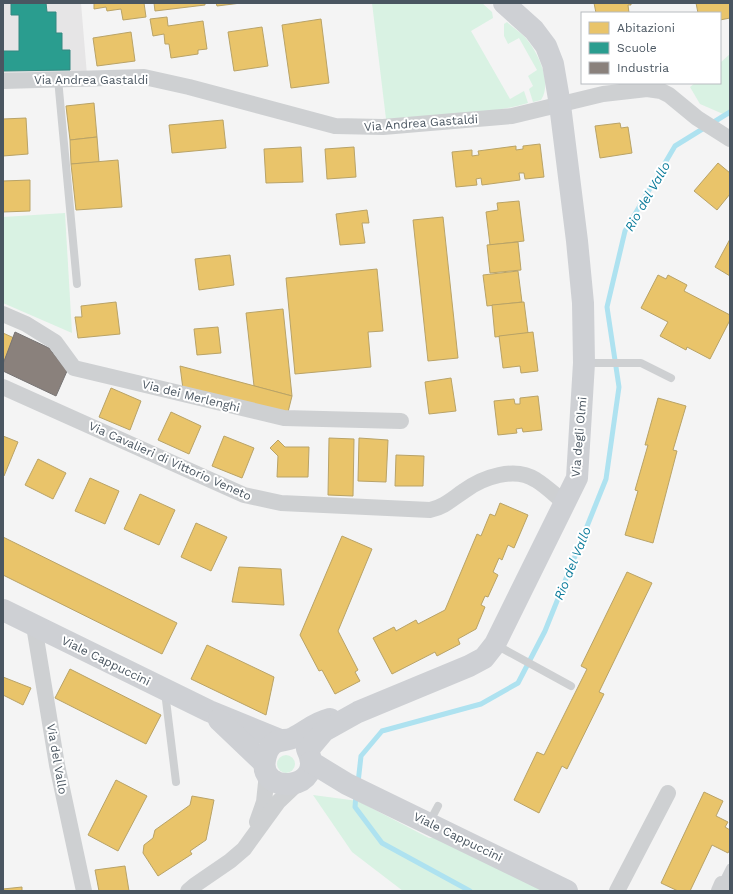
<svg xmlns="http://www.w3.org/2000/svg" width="733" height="894" viewBox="0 0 733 894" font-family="'Work Sans',sans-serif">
  <rect width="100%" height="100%" fill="#f4f4f4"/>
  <path fill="#e6e5e6" d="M3,3H81L87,75L3,74Z"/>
  <g fill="#d9f2e3">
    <path d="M372,3H482L492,12L493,18L471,31L510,99L524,91L528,103C483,116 433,116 386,119Z"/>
    <path d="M507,22C512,27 519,31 524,36C537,50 553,82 541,100L533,102L529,89L533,86L528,76L537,70L519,38L508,44L504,36V24Z"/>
    <path d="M730,54V117L700,104L690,87L695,83H720V63Z"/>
    <path d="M65,213L72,333L3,303V217Z"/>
    <circle cx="286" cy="764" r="9"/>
    <path d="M313,795L358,801L429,838L442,837L549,891H403L352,852Z"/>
  </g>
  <g fill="#e9c46a" stroke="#b9a367">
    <path d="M94,3H144L146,17L123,20L121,9L107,11L106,7L94,9Z"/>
    <path d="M154,3H205V5L155,11Z"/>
    <path d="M216,3H241L217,6Z"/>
    <path d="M594,3H631V5H628L629,13H596Z"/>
    <path d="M696,3H730V18L720,20V13H698Z"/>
    <path d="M167,17L168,26L203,21L207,49L198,50V54L171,58L169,44H165L164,34L153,36L150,19Z"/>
    <path d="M321,19L329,83L291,88L282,25Z"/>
    <path d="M262,27L268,66L234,71L228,32Z"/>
    <path d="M131,32L135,61L97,66L93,38Z"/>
    <path d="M94,103L97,137L70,140L66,106Z"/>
    <path d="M26,118L28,154L3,156V119Z"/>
    <path d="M223,120L226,148L172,153L169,125Z"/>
    <path d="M620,123L621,128L628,127L632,153L600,158L595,126Z"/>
    <path d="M97,137L99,162L71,164L70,140Z"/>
    <path d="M540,144L544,177L525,179L524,173H519L520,180L482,185L481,178L476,179L477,185L456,187L452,152L472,150V156L479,155L478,151L516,146V150L523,149V146Z"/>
    <path d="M301,147L303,182L266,183L264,149Z"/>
    <path d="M354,147L356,177L327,179L325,149Z"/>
    <path d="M118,160L122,207L76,210L71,164Z"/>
    <path d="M718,163L730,173V194L717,210L694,191Z"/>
    <path d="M30,180V211L3,212V181Z"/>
    <path d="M519,201L524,241L490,245L486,212L498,210L497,203Z"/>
    <path d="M367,210L369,223H362L365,243L340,245L336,214Z"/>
    <path d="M443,217L458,358L428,361L413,220Z"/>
    <path d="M730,239V276L715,267Z"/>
    <path d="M518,242L521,270L490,273L487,245Z"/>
    <path d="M230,255L234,285L199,290L195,259Z"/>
    <path d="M377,269L383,331L368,332L371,367L295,374L286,278Z"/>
    <path d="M518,271L522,302L487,306L483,275Z"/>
    <path d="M658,275L666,279L668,275L687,285L684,291L730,315V320L710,359L687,347L686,350L660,336L668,322L641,308Z"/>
    <path d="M116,302L120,334L78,338L75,317H82L81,306Z"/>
    <path d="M524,302L528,333L495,337L492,305Z"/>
    <path d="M283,309L292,396L254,386L246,313Z"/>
    <path d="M218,327L221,353L197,355L194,329Z"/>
    <path d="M533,332L538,371L521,373L520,366L503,368L499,336Z"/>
    <path d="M3,333L14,338L3,364Z"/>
    <path d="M180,366L292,396L287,416L183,389Z"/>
    <path d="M451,378L456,411L429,414L425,382Z"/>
    <path d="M111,388L141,401L130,430L99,417Z"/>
    <path d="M538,396L542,430L523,432L522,428L516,429L517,433L498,435L494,401L514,399L515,404H520V398Z"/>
    <path d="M658,398L686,406L673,450L677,451L653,543L625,535L638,491L635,490L648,445H645Z"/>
    <path d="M171,412L201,426L189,454L158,440Z"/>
    <path d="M3,436L18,442L4,476H3Z"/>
    <path d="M224,436L254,448L242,478L212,466Z"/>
    <path d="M329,438L354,439L353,496L328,495Z"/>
    <path d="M359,438L388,440L386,482L358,481Z"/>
    <path d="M278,440L285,447H309L308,477H277L278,456L270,448Z"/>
    <path d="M396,455L424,456L423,486H395Z"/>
    <path d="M38,459L66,473L53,499L25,485Z"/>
    <path d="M90,478L119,491L105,524L75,511Z"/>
    <path d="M140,494L175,510L159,545L124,529Z"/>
    <path d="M500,503L528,515L514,548L508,545L502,560L499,558L493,572L498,575L488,597L485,596L481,605L485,607L476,629L458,639L460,644L437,656L435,652L392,674L373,638L394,627L396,631L416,620L418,624L445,610L477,534L481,536L490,514L495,516Z"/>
    <path d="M196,523L227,537L211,571L181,557Z"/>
    <path d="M342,536L372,549L338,631L358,670L355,672L360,681L335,694L322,670L319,671L300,635Z"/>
    <path d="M3,537L177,623L162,654L3,575Z"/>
    <path d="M239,567L281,569L284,605L232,602Z"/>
    <path d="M627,572L652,583L599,692L604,694L567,769L562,766L539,813L514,800L537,752L544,755L587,669L581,666Z"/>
    <path d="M207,645L274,677L266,715L191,679Z"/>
    <path d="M70,669L161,715L146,744L55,698Z"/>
    <path d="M3,677L31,688L23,705L3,695Z"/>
    <path d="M116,780L147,796L118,851L88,835Z"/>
    <path d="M704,792L723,801L716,816L728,822L725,827L730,830V849L728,853L712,845L690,891H678L661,883Z"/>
    <path d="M192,796L214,800L206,840L190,851L192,854L158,876L143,853L144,845L153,838L155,830L190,805Z"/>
    <path d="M125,866L129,891H99L95,870Z"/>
    <path d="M22,887V891H3V889Z"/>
  </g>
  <path fill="#2a9d8f" stroke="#348881" d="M11,3H46L47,12H56V33H62V50H70V70L3,71V51H19V15H11Z"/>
  <path fill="#8a817c" stroke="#777474" d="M15,332L49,348L67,371L56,396L3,371V364Z"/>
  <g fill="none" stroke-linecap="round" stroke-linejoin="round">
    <g stroke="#aee2f0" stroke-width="5">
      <path d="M358,783L361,756L382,731L481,704L518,683L545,631L606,479L619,387L607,307L625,231L675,146L730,112"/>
      <path d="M356,795L355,807L382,843L470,891"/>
    </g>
    <g stroke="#ced0d2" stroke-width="8">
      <path d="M58,79L77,284"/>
      <path d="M585,363H641L671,378"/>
      <path d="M496,645L571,686"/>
      <path d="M165,692L176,782"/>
      <path d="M429,823L438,806"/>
      <path d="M722,884L730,868"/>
    </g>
    <g stroke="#ced0d2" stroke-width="16">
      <path d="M3,81L144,77L189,87L335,126L383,127L512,116L603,94L647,89L661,91L669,95L697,118L730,139"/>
      <path d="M3,314L26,324L55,342L74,368L284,418L401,421"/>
      <path d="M3,387L244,495L281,503L430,510C444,507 452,499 464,491C483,477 515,466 536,480C546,486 556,496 565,503"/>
      <path d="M34,626L57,765L84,891"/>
      <path d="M257,822L264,802L267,773"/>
      <path d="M188,891L195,885L230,861L244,849L278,802L298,783"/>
      <path d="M617,891L668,793"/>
      <path d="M719,891L722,884L730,885"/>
    </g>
    <g stroke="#ced0d4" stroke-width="22">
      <path d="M3,610L209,711L280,740"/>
      <path d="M219,720L264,763"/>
      <path d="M307,749C328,791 258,796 265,760C266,754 268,748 273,744C279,739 286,741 293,738C307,731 314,723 330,719"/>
      <path d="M308,750L324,731L358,712L469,666L484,658L495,644L577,478L584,363L583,303L577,241L560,105L553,64L546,46L534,30L504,3"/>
      <path d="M311,762L347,784L567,891"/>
    </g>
  </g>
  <g text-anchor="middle" stroke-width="4" stroke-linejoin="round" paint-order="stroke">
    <g font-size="12" fill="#4a5661" stroke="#fff">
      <text x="91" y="84">Via Andrea Gastaldi</text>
      <text transform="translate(421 123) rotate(-4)" y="4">Via Andrea Gastaldi</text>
      <text transform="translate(191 396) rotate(14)" y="4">Via dei Merlenghi</text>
      <text transform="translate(579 437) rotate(-85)" y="4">Via degli Olmi</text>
      <text transform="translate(170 461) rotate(24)" y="4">Via Cavalieri di Vittorio Veneto</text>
      <text transform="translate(106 661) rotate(26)" y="4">Viale Cappuccini</text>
      <text transform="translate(57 759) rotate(80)" y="4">Via del Vallo</text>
      <text transform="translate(458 837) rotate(26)" y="4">Viale Cappuccini</text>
    </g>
    <g font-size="13" font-style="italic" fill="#0c7c9b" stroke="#fff">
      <text transform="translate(647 196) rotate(-60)" y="5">Rio del Vallo</text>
      <text transform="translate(572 563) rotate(-68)" y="5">Rio del Vallo</text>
    </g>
  </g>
  <rect width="733" height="894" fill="none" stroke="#4a5661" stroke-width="8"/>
  <rect x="581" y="12" width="140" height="72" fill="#ffffff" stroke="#b7bbc0"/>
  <rect x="589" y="22" width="20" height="12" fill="#e9c46a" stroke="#b7bbc0"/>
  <text x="617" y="32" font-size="12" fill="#4a5661">Abitazioni</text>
  <rect x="589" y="42" width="20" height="12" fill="#2a9d8f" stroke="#b7bbc0"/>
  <text x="617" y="52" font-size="12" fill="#4a5661">Scuole</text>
  <rect x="589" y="62" width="20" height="12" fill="#8a817c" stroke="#b7bbc0"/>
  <text x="617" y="72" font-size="12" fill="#4a5661">Industria</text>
</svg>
